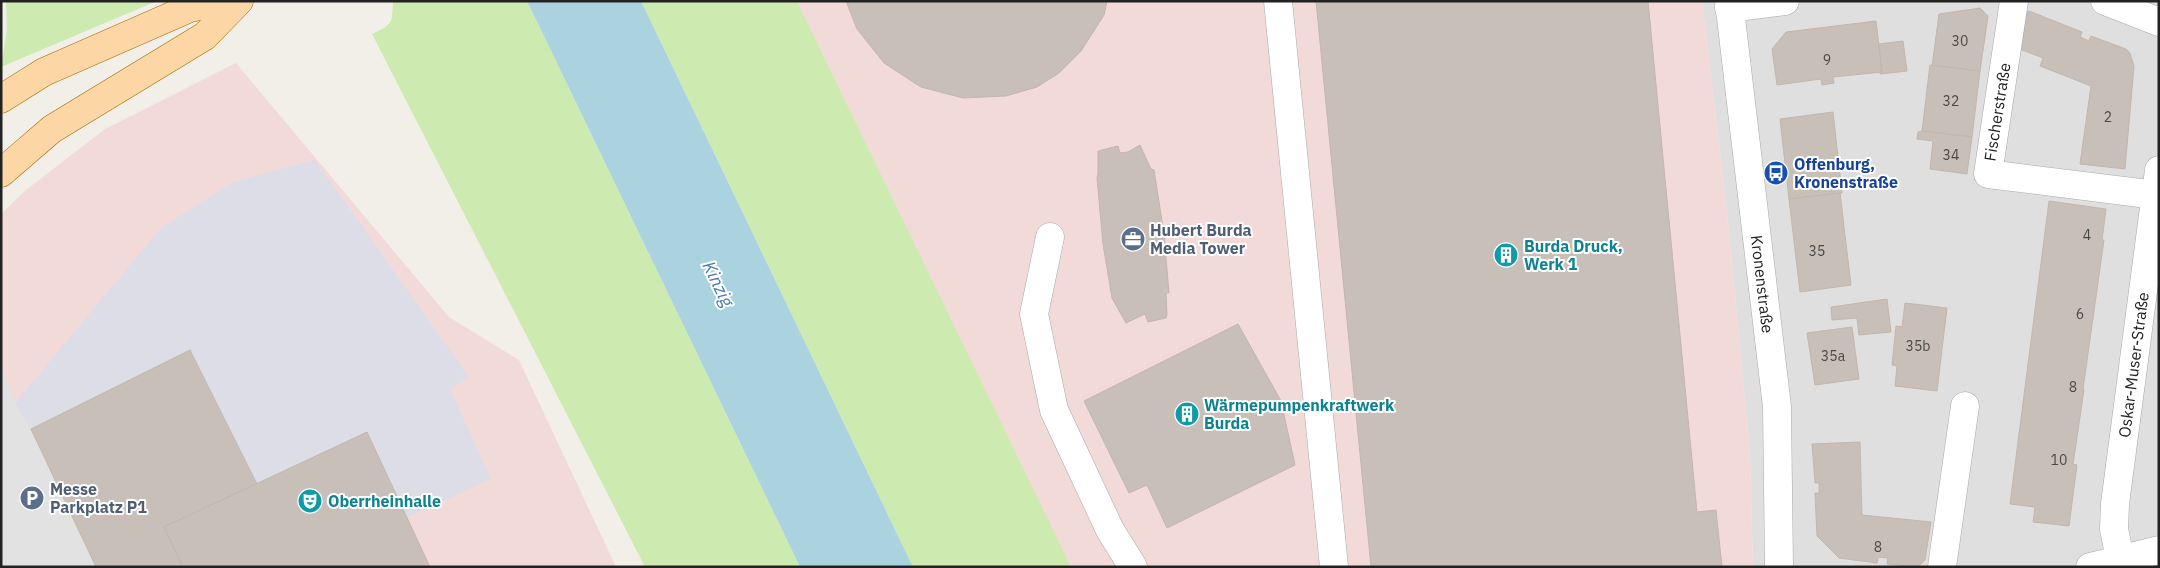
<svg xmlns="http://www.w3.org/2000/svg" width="2160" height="568" viewBox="0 0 2160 568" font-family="'IBM Plex Sans',sans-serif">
  <rect width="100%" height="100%" fill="#f2efe9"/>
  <path fill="#e0dfdf" d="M1702,1H2159V567H1753L1750,453L1727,212Z"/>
  <g fill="#f2dad9">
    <path d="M797,1H1702L1727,212L1750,453L1753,567H1070Z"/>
    <path d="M236,63L449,317L519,360L616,567H1V214L26,190L105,129Z"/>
  </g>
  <g fill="#cdebb0">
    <path d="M6,1H157L1,67L7,30Z"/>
    <path d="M393,1H527L800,567H645L372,34C393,24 392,24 393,1Z"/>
    <path d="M641,1H797L1071,567H913Z"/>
  </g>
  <path fill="#e2e2e2" d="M1,366L15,403L25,418L96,567H1Z"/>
  <path fill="#dddde8" d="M315,160L469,377L450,389L491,479L407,518L367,432L257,484L190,350L31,429L15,403L160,229L230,183Z"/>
  <path fill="#aad3df" d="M527,1H641L913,567H800Z"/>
  <g fill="#c7bfb8" stroke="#c4b6ab">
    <path d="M846,1H1107L1104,15L1081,51L1059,73L1037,87L1006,96L963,98L921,87L884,63L857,29Z"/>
    <path d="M1316,1H1648L1697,512L1716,510L1722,567H1371Z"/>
    <path d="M1980,8L1988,16L1980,71L1932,66L1939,14Z"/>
    <path d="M2029,11L2082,32L2080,37L2089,41L2091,36L2126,49L2130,53L2134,66L2125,169L2080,164L2091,86L2040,66L2043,58L2014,47L2018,18Z"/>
    <path d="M1876,21L1882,72L1833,77L1834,83L1822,85L1821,79L1777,85L1772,49L1786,32Z"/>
    <path d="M1903,41L1907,71L1880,74V72H1882L1879,44Z"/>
    <path d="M1930,65L1980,71L1972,137L1922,131Z"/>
    <path d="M1833,112L1842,193L1789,199L1780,119Z"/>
    <path d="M1922,131L1972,137L1967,174L1930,169L1933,141L1917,139L1918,132Z"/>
    <path d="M1140,145L1151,169L1154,170L1164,234L1169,293H1166L1167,315L1166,318L1148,322L1145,314L1126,323L1112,298L1103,244L1097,178L1098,174V151L1118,146L1120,153L1128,152Z"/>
    <path d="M1840,193L1851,285L1800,292L1789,199Z"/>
    <path d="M2049,201L2106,209L2102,240H2104L2083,389L2084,390L2073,464L2077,465L2069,526L2033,522L2035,507L2010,504Z"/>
    <path d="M1887,299L1891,332L1859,335L1857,318L1832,320L1831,307Z"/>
    <path d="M1905,303L1947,308L1937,391L1895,386L1897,366L1892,365L1896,326L1902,327Z"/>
    <path d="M1238,324L1281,401L1295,465L1167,528L1147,485L1129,493L1084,401Z"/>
    <path d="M1852,327L1859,379L1815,385L1807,333Z"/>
    <path d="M190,350L257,484L164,527L183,567H96L31,429Z"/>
    <path d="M367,432L430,567H183L164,527Z"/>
    <path d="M1860,442L1862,515L1931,522L1925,560L1918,567L1887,564L1888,558L1878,557L1877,563L1839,558L1817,536L1815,493H1819V483H1815L1812,444Z"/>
  </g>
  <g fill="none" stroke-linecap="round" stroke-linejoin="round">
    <defs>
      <g id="minor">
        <path d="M1278,1L1334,567"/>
        <path id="s1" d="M1729,1L1777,407L1779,567"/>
        <path d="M2014,1L1988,174L2156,195"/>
        <path d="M2105,1L2159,22"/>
        <path d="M1729,8L1785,1"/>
        <path d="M1050,237L1034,314L1054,410L1110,530L1133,567"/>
        <path id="s2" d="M2120,559L2114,529L2115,504L2159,170"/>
        <path d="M1942,567L1965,406"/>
        <path d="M2090,567L2159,550"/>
      </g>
      <g id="major">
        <path d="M1,99L44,72L190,8L224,1"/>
        <path d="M1,173L52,129L205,36L239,1"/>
      </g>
    </defs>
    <use href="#minor" stroke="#a9a9a9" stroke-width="29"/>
    <use href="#major" stroke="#a06b00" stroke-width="29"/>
    <use href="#minor" stroke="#fff" stroke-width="28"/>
    <use href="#major" stroke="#fcd6a4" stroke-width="28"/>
  </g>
  <defs>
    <symbol id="bus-disc" viewBox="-11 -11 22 22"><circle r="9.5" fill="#1a4fb4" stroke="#fff"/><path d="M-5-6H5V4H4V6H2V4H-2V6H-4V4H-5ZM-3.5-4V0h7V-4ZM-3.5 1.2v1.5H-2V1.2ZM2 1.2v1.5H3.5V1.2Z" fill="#fff"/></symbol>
    <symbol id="office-disc" viewBox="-11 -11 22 22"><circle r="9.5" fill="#5c6f8a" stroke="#fff"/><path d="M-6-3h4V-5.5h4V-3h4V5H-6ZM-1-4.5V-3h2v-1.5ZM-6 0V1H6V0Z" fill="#fff"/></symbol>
    <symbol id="building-disc" viewBox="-11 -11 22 22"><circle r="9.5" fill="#0f9aa8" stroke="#fff"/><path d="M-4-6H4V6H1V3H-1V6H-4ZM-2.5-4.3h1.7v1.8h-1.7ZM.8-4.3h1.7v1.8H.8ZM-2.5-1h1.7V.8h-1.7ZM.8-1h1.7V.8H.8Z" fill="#fff"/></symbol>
    <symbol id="parking-disc" viewBox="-11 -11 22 22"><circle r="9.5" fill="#5c6f8a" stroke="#fff"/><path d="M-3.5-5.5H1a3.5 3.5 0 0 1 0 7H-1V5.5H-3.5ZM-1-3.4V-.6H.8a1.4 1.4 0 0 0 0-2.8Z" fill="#fff"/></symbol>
    <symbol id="theatre-disc" viewBox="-11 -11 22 22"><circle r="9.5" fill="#0f9aa8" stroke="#fff"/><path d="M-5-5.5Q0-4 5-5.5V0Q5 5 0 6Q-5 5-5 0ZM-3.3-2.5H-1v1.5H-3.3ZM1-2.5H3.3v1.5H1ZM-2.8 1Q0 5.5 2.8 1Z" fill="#fff"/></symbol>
  </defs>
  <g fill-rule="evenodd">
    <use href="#bus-disc" x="1762" y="159" width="28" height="28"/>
    <use href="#office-disc" x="1119" y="225" width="28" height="28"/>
    <use href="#building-disc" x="1492" y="241" width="28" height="28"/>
    <use href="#building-disc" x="1173" y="400" width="28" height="28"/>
    <use href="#parking-disc" x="18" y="484" width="28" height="28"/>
    <use href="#theatre-disc" x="296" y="487" width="28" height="28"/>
  </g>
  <g text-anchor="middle" stroke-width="4" stroke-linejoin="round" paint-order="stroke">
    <g font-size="14" fill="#4b4948">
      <text x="1960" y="46">30</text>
      <text x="1827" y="65">9</text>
      <text x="1951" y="106">32</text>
      <text x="2108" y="122">2</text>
      <text x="1951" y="160">34</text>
      <text x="2087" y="240">4</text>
      <text x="1817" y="256">35</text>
      <text x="2080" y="319">6</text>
      <text x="1918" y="351">35b</text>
      <text x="1833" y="361">35a</text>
      <text x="2073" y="392">8</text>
      <text x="2059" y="465">10</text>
      <text x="1878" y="552">8</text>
    </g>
    <g font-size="16" fill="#222" stroke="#fff">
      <text transform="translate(1997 112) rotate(-81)" y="6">Fischerstraße</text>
      <text dy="6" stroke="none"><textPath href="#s1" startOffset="285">Kronenstraße</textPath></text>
      <text dy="6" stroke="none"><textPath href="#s2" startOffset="196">Oskar-Muser-Straße</textPath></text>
    </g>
    <g font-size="16" font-weight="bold" fill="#164399" stroke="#fff" text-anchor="start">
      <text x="1794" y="170">Offenburg,<tspan x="1794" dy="18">Kronenstraße</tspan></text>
    </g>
    <g font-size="16" font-weight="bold" fill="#4e5e75" stroke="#fff" text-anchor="start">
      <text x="1150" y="236">Hubert Burda<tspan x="1150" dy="18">Media Tower</tspan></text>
      <text x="50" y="495">Messe<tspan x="50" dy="18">Parkplatz P1</tspan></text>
    </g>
    <g font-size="16" font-weight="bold" fill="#0d838f" stroke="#fff" text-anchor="start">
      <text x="1524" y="252">Burda Druck,<tspan x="1524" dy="18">Werk 1</tspan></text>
      <text x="1204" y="411">Wärmepumpenkraftwerk<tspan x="1204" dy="18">Burda</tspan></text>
      <text x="328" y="507">Oberrheinhalle</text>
    </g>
    <g font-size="18" font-style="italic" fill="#4a7aab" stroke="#fff">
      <text transform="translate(718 284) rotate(64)" y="6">Kinzig</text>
    </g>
  </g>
  <rect width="2160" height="568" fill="none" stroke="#222222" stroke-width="5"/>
</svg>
